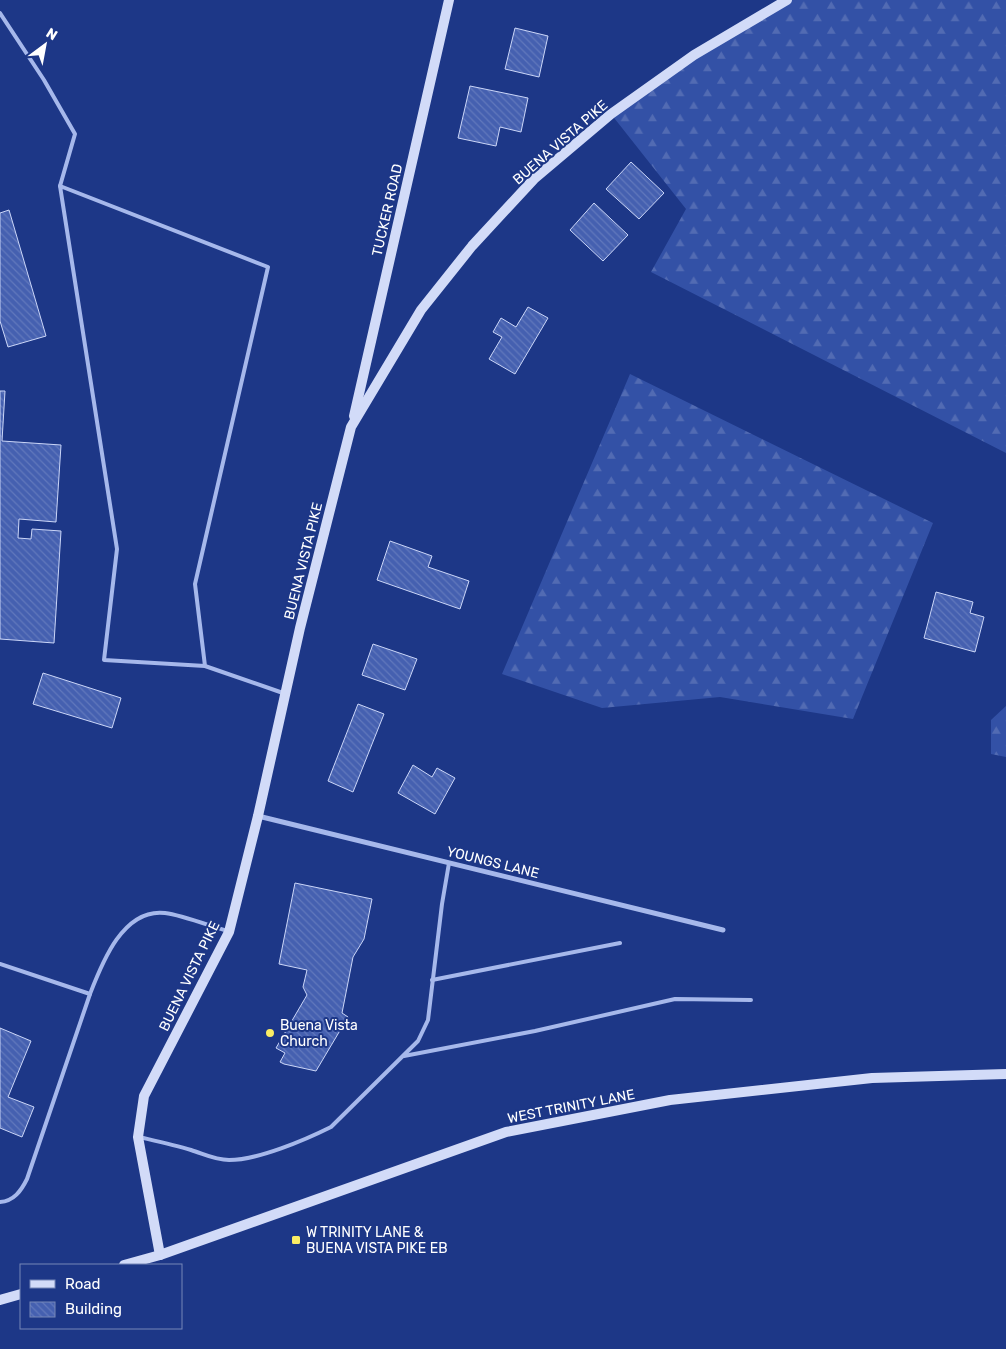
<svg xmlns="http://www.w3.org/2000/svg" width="1006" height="1349" viewBox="0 0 1006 1349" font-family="Rubik,sans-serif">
  <defs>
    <pattern id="forest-firs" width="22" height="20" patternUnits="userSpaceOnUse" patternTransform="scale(1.25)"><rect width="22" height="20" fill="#3351a6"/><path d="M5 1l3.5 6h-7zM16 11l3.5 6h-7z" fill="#526bb3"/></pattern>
    <pattern id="building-back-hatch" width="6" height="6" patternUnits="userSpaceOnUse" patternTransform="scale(1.25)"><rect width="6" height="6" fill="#4560b0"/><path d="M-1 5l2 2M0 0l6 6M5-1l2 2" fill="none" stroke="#6178bc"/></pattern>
  </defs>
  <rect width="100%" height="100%" fill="#1d3787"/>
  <g fill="url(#forest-firs)">
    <path d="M787,0H1006V453L651,272L686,209L611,114Z"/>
    <path d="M630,374L933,523L853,719L720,697L602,708L502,674Z"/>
    <path d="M1006,706V757L991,754V720Z"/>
  </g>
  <g fill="url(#building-back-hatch)" stroke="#cbd6f8">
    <path d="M515,28L548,36L539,77L505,69Z"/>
    <path d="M470,86L528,98L521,132L500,127L496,146L458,138Z"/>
    <path d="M631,162L664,193L639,219L606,189Z"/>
    <path d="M594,203L628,235L603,261L570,230Z"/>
    <path d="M9,210L46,336L8,347L0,321V213Z"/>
    <path d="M528,307L548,318L515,374L489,359L502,337L493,332L501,318L516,327Z"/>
    <path d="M0,391H5L2,441L61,445L56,522L19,519L18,538L31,539L32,529L61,531L54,643L0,639Z"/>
    <path d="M390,541L432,556L428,567L469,581L460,609L377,580Z"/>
    <path d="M936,592L973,602L970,613L984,617L975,652L924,638Z"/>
    <path d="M373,644L417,659L405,690L362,675Z"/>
    <path d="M43,673L121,698L112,728L33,704Z"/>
    <path d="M358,704L384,714L353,792L328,781Z"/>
    <path d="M413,765L432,777L437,768L455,778L435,814L398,793Z"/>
    <path d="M295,883L372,899L364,939L353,957L342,1013L348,1017L316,1071L284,1064L280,1062L285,1053L276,1048L307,995L303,987L307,970L279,964Z"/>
    <path d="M0,1028L31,1041L8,1097L34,1107L22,1137L0,1128Z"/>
  </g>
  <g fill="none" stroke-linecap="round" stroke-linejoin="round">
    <g stroke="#a6b8eb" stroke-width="4">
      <path d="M0,13L44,80L75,134L60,186"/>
      <path d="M205,666L104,660L117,549L60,186L268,267L195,584L205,666L283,693"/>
      <path d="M0,964L90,994C102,963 123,908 165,913C182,915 210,926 227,931"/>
      <path d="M432,980L620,943"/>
      <path d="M404,1056L535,1031L675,999L751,1000"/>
      <path d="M139,1137C156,1141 174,1145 191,1150C204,1154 215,1160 229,1160C258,1160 305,1140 331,1127L418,1041L428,1020L442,904L449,863"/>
      <path d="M0,1202C14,1201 21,1191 27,1179L90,994"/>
    </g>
    <path stroke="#a6b8eb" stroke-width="5" d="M258,816L723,930"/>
    <g stroke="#d2dbf8" stroke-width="10">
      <path d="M354,416L449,0"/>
      <path d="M160,1255L138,1137L144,1096L229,932L258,816L300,628L351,427L421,310L472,246L534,179L611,114L694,55L787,0"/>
      <path d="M124,1265L160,1255L506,1132L670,1100L872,1078L1006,1074"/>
      <path d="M0,1300L21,1294"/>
    </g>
  </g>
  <g fill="#fbed64" stroke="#1d3787" stroke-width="2">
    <circle cx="270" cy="1033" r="5"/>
    <rect x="291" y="1235" width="10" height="10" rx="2.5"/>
  </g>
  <g text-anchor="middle" stroke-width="4" stroke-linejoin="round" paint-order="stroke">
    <g font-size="14" fill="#fff" stroke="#1d3787">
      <text transform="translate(560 142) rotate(-41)" y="5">BUENA VISTA PIKE</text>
      <text transform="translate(387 210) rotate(-77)" y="5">TUCKER ROAD</text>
      <text transform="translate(303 561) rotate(-76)" y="5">BUENA VISTA PIKE</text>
      <text transform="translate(493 862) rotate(14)" y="5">YOUNGS LANE</text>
      <text transform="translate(189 976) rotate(-64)" y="5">BUENA VISTA PIKE</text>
      <text transform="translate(571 1106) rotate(-11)" y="5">WEST TRINITY LANE</text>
    </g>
    <g font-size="14" fill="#fff" stroke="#1d3787" text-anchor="start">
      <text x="280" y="1030">Buena Vista<tspan x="280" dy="16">Church</tspan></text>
      <text x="306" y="1237">W TRINITY LANE &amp;<tspan x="306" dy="16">BUENA VISTA PIKE EB</tspan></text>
    </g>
  </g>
  <rect x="20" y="1264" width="162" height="65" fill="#1d3787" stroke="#7787b7"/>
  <rect x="30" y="1280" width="25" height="8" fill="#d2dbf8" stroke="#7787b7"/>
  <text x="65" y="1289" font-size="15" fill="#ffffff">Road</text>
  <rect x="30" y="1302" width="25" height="15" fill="url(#building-back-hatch)" stroke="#7787b7"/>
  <text x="65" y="1314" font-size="15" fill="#ffffff">Building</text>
  <g transform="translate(45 45) rotate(32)" stroke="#1d3787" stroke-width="4" paint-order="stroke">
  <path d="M0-4L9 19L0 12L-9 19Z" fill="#ffffff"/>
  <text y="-8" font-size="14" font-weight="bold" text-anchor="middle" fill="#ffffff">N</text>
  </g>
</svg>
